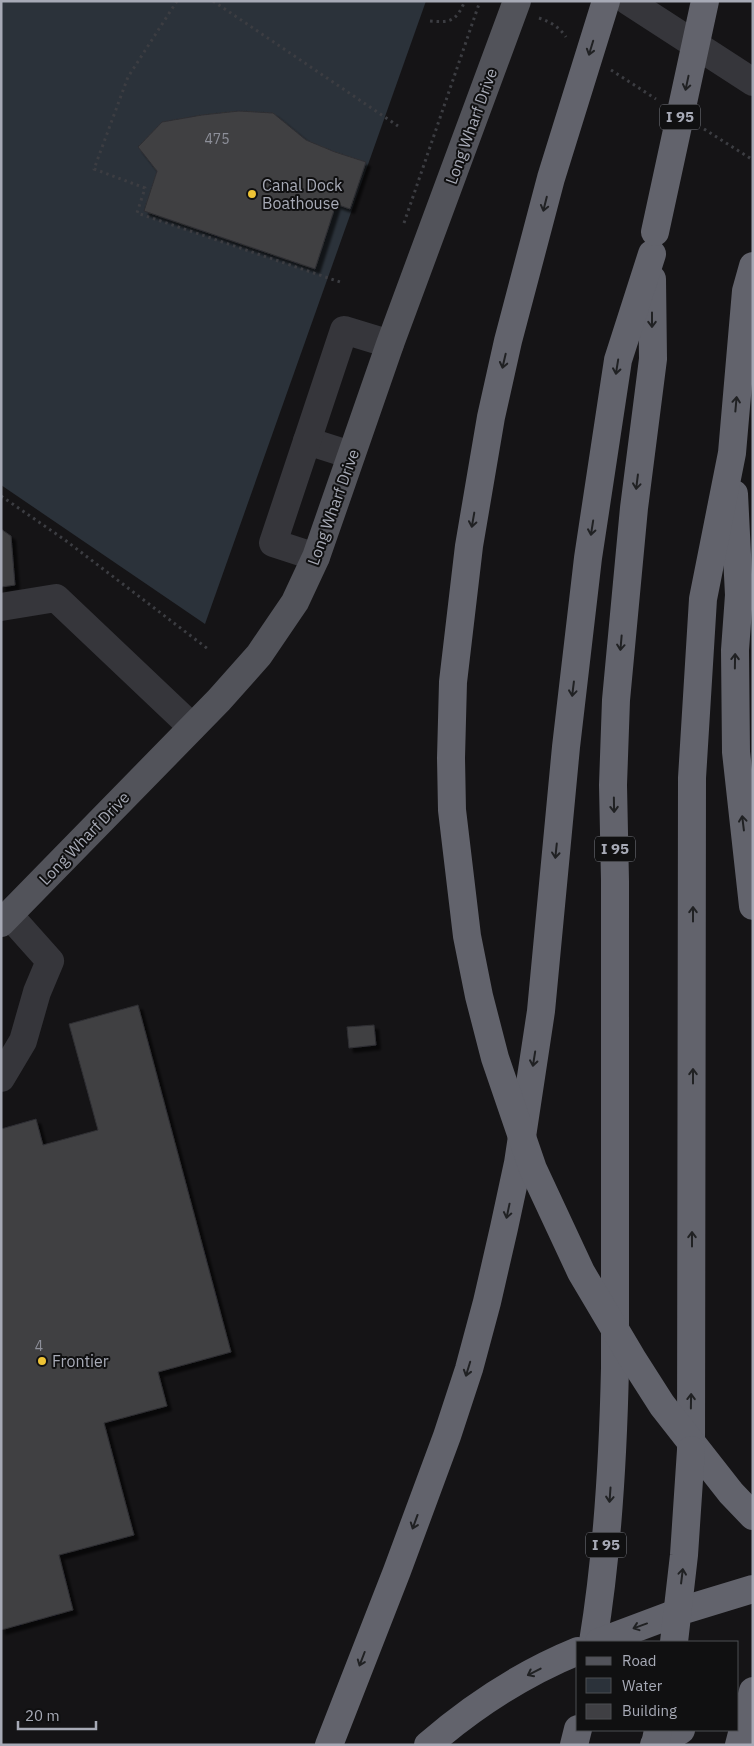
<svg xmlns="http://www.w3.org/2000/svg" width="754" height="1746" viewBox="0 0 754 1746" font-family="'IBM Plex Sans',sans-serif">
  <defs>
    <filter id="shadow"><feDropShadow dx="4.5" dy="4.5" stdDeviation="1" flood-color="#0009"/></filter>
  </defs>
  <rect width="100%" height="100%" fill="#151416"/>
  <path fill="#2b323a" d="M1,1H426L205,624L1,485Z"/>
  <g fill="#3f3f43" stroke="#2f2f32" filter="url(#shadow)">
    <path d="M239,111L273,113L306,140L335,152L366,162L350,209L336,204L315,269L144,211L157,171L138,147L162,122L202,115Z"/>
    <path d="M1,529L11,536L15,585L1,587Z"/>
    <path d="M138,1005L231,1352L158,1372L167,1406L104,1423L134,1535L59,1555L73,1610L1,1630V1129L36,1119L43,1145L98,1130L69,1024Z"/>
    <path d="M374,1025L376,1045L349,1048L347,1027Z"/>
  </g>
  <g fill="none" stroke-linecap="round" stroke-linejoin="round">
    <g stroke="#3c3d42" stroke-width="3" stroke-dasharray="2.5 4" stroke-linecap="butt">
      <path d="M177,1L128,77L94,169L145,188L137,213L343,283"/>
      <path d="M213,1L398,126"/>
      <path d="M539,18C551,22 559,27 566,37"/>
      <path d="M430,21C451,23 456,21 465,1"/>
      <path d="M611,70L656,99"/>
      <path d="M704,129L753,160"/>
      <path d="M404,223L480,1"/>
      <path d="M1,496L65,540L208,649"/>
    </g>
    <g stroke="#36363b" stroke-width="28">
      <path d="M628,1L753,82"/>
      <path d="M307,441L351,455"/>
      <path d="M316,557L273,543L344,330L390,344"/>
      <path d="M1,607L56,598L192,727"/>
      <path d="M1,1078L23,1041L37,992L50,961L9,915"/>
    </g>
    <path stroke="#52535a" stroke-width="28" d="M1,923L219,700L259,655L295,602L316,557L390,344L517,1"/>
    <g stroke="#62636c" stroke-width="28">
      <path d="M734,494L739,595L735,650L736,752L753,906"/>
      <path d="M691,1450L692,778L703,599L732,453L746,291L753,266"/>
      <path d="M593,1642C608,1551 613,1460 615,1368V881L613,785L616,700L634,508L653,359L652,279"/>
      <path d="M599,1642L687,1609L753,1589"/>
      <path d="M329,1745L397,1571L447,1436L469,1369L487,1302L504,1228L518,1163L541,1011L566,747L588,558L618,360L652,254"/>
      <path d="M428,1745C472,1707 524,1673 578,1651"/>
      <path d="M574,1745L578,1729"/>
      <path d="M654,1745L681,1730"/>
    </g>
    <g stroke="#62636c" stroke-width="28">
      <path d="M606,1L551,178L508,341L491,417L469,546L453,682L451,758L452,810L467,936L479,996L495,1058L533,1169L581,1272L632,1358L662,1405L731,1493L753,1516"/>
      <path d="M655,232L705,1"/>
      <path d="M674,1642L684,1555L691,1450"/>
      <path d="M655,1745L658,1730"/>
      <path d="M739,1745L753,1691"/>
    </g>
  </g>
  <defs><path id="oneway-shaft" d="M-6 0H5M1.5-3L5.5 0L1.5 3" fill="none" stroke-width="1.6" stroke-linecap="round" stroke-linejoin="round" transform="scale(1.25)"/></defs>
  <g stroke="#202123">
    <use href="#oneway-shaft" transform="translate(591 48) rotate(107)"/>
    <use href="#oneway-shaft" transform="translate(687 83) rotate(102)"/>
    <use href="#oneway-shaft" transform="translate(545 204) rotate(104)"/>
    <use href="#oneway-shaft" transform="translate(652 320) rotate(90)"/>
    <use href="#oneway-shaft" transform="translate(504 361) rotate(103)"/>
    <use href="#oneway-shaft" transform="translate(617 367) rotate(99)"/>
    <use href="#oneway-shaft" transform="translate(736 404) rotate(-85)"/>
    <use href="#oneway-shaft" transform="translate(637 482) rotate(97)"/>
    <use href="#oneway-shaft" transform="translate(473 520) rotate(100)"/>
    <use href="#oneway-shaft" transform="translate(592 528) rotate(99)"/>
    <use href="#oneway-shaft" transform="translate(621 643) rotate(95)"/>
    <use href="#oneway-shaft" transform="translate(735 661) rotate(-89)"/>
    <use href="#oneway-shaft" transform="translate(573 689) rotate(97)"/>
    <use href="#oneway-shaft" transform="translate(614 805) rotate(89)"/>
    <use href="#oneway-shaft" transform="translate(743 823) rotate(-97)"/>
    <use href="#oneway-shaft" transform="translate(556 851) rotate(96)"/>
    <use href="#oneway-shaft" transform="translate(693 914) rotate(-90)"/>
    <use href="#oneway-shaft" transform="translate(534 1059) rotate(99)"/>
    <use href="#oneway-shaft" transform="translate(693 1076) rotate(-90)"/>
    <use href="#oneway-shaft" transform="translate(508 1211) rotate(102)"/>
    <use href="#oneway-shaft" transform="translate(692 1239) rotate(-90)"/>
    <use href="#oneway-shaft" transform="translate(468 1369) rotate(107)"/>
    <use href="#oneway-shaft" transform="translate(691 1401) rotate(-89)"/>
    <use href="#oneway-shaft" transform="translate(610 1495) rotate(94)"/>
    <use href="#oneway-shaft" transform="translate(415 1522) rotate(110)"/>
    <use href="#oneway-shaft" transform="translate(682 1576) rotate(-83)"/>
    <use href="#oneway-shaft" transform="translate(640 1626) rotate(160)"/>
    <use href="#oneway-shaft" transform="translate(362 1659) rotate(111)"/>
    <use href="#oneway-shaft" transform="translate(534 1672) rotate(153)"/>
  </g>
  <g fill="#eec335" stroke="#101011" stroke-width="2">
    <circle cx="252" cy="194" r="5"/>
    <circle cx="42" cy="1361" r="5"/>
  </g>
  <g text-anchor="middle" stroke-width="4" stroke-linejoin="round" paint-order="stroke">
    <g font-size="14" fill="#8d8f99">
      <text x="217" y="144">475</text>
      <text x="39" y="1351">4</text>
    </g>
    <g fill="#101011" stroke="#7a7c84" stroke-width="1">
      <rect x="660" y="104.5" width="40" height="25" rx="4"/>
      <rect x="595" y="836.5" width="40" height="25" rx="4"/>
      <rect x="586" y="1532.5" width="40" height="25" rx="4"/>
    </g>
    <g font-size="15" font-weight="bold" fill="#a7aab6">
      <text x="680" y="122">I 95</text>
      <text x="615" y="854">I 95</text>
      <text x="606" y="1550">I 95</text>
    </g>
    <g font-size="16" fill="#a7aab6" stroke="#101011">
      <text transform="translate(471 126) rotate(-70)" y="6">Long Wharf Drive</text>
      <text transform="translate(333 507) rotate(-70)" y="6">Long Wharf Drive</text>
      <text transform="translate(84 838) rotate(-46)" y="6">Long Wharf Drive</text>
    </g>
    <g font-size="16" fill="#a7aab6" stroke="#101011" text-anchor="start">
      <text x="262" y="191">Canal Dock<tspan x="262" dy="18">Boathouse</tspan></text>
      <text x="52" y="1367">Frontier</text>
    </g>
  </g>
  <rect width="754" height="1746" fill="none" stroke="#a7aab6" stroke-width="5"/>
  <rect x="576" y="1641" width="162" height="90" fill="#101011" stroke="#4c4e53"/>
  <rect x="586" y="1657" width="25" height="8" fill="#52535a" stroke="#4c4e53"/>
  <text x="622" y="1666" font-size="15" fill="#a7aab6">Road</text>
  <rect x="586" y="1678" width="25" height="15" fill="#2b323a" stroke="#4c4e53"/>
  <text x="622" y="1691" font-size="15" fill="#a7aab6">Water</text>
  <rect x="586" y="1704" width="25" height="15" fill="#3f3f43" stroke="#4c4e53"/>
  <text x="622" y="1716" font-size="15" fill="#a7aab6">Building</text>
  <path d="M18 1721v8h78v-8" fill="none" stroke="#a7aab6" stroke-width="2.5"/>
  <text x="25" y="1721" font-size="15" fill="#a7aab6" stroke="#101011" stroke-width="4" paint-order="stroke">20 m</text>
</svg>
